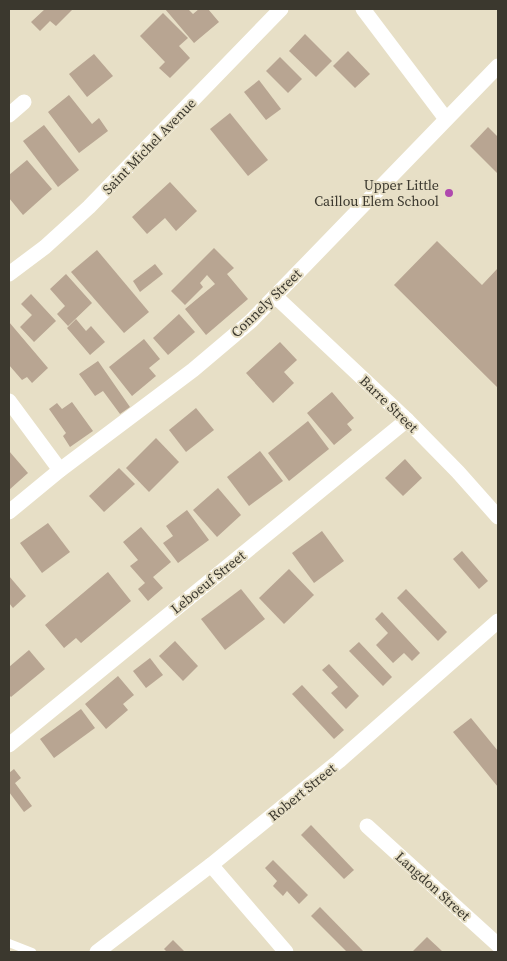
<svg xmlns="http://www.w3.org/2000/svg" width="507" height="961" viewBox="0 0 507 961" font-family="'Source Serif 4',serif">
  <rect width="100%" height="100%" fill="#e7dfc6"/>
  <g fill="#b8a592">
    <path d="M45,9H73L56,26L50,21L40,31L31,22Z"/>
    <path d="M165,9H188L193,14L199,9H208L219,22L194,43Z"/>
    <path d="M163,13L188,38L179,46L190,58L170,78L159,68L165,62L140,36Z"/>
    <path d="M305,34L332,61L316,77L289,51Z"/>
    <path d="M348,51L370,74L355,88L333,66Z"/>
    <path d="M94,54L113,76L87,97L69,74Z"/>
    <path d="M280,57L302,79L288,93L266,71Z"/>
    <path d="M259,80L281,109L266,120L244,92Z"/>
    <path d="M69,95L92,124L99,118L108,131L79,153L48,112Z"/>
    <path d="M230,113L268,160L248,176L210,129Z"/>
    <path d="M44,125L79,170L58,187L23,141Z"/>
    <path d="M488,127L498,137V174L470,146Z"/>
    <path d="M27,160L52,189L23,215L9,198V175Z"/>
    <path d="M170,182L197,211L176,231L165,218L147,234L132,217Z"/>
    <path d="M437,241L482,285L498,268V388L394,285Z"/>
    <path d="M214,248L234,268L227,274L248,299L206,335L185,309L215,284L207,275L200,283L203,287L185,305L171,291Z"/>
    <path d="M97,250L149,312L124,333L71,272Z"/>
    <path d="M155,264L163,274L140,292L133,281Z"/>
    <path d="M66,274L92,303L68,326L57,314L65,306L50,289Z"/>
    <path d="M31,294L56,321L34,342L20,327L32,315L21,304Z"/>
    <path d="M179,314L195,332L168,355L153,338Z"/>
    <path d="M76,319L86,331L91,326L105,342L90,355L67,328Z"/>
    <path d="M9,322L48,368L32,383L27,377L22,380L9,365Z"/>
    <path d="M144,339L160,359L149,368L156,376L132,396L109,367Z"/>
    <path d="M280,342L297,360L284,372L294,383L273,403L246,373Z"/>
    <path d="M98,361L130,407L120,414L103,391L95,396L79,374Z"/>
    <path d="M332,392L354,418L347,424L352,430L334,445L307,413Z"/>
    <path d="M72,402L93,431L70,447L63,436L66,433L49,409L57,403L62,409Z"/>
    <path d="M196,408L214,430L186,452L169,430Z"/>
    <path d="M308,421L329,449L289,481L268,453Z"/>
    <path d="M156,438L179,462L149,492L126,468Z"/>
    <path d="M9,451L28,473L9,490Z"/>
    <path d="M260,451L283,481L249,506L227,477Z"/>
    <path d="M405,459L422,478L403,496L385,478Z"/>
    <path d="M119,468L135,484L104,512L89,496Z"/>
    <path d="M218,488L241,515L217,537L193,510Z"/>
    <path d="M187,510L209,540L178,563L163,543L173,536L166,526Z"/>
    <path d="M48,523L70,552L42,573L20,543Z"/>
    <path d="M141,527L171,562L153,577L163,588L148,601L138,589L145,583L130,566L138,560L123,542Z"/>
    <path d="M322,531L344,561L314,583L292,553Z"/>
    <path d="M462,551L488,581L479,589L453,559Z"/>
    <path d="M289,569L314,595L284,624L259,598Z"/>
    <path d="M108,572L131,601L81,643L76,638L64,648L45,625Z"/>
    <path d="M9,576L26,596L13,608L9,603Z"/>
    <path d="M241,589L265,619L225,650L201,619Z"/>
    <path d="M406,589L447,632L438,641L397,598Z"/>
    <path d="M382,612L420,653L412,661L404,653L393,663L376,645L388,633L375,619Z"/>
    <path d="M175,641L198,666L183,681L159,656Z"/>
    <path d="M359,642L392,677L383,686L349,651Z"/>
    <path d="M29,650L45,669L11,697L9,695V667Z"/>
    <path d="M150,658L163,675L146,688L133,671Z"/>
    <path d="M329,664L359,696L346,709L331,693L338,687L322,670Z"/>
    <path d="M118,676L134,695L123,704L128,710L106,729L85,704Z"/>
    <path d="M302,685L344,730L334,739L292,694Z"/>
    <path d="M81,709L95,728L54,758L40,739Z"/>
    <path d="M471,718L498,751V787L453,732Z"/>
    <path d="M14,769L21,778L15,783L32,806L24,812L9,792V773Z"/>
    <path d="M311,825L354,870L344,879L301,835Z"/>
    <path d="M273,860L308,895L299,904L287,891L283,896L273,886L277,881L265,868Z"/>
    <path d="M320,907L364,952H347L311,916Z"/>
    <path d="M427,937L443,952H412Z"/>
    <path d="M173,940L185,952H167L164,949Z"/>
  </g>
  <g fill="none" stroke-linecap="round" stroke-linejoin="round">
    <path stroke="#fff" stroke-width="8" d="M9,943L32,952"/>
    <g stroke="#fff" stroke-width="15">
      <path d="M363,9L446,119"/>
      <path d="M9,115L24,102"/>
      <path d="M9,274L45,247L89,207L281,9"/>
      <path d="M275,296L407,420L458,472L498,517"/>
      <path d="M9,401L60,470"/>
      <path d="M9,512L60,470L193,370L251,321L498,66"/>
      <path d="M9,745L407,420"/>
      <path d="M367,826L498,945"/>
      <path d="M211,865L286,952"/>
      <path d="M97,952L211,865L339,761L498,621"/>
    </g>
  </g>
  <circle fill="#af49ae" stroke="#e7dfc6" stroke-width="2" cx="449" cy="193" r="5"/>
  <g text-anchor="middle" stroke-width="4" stroke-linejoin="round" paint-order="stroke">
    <g font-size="14" fill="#3b382e" stroke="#e7dfc6">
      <text transform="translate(149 146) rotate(-46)" y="5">Saint Michel Avenue</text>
      <text transform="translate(266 303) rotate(-44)" y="5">Connely Street</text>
      <text transform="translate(389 404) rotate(44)" y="5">Barre Street</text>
      <text transform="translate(208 582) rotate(-39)" y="5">Leboeuf Street</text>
      <text transform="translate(302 792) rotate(-39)" y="5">Robert Street</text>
      <text transform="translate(433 886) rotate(42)" y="5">Langdon Street</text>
    </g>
    <g font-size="14" fill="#3b382e" stroke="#e7dfc6" text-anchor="end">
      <text x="439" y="190">Upper Little<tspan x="439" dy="16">Caillou Elem School</tspan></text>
    </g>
  </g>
  <rect width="507" height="961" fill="none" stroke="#3b382e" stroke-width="20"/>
</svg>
